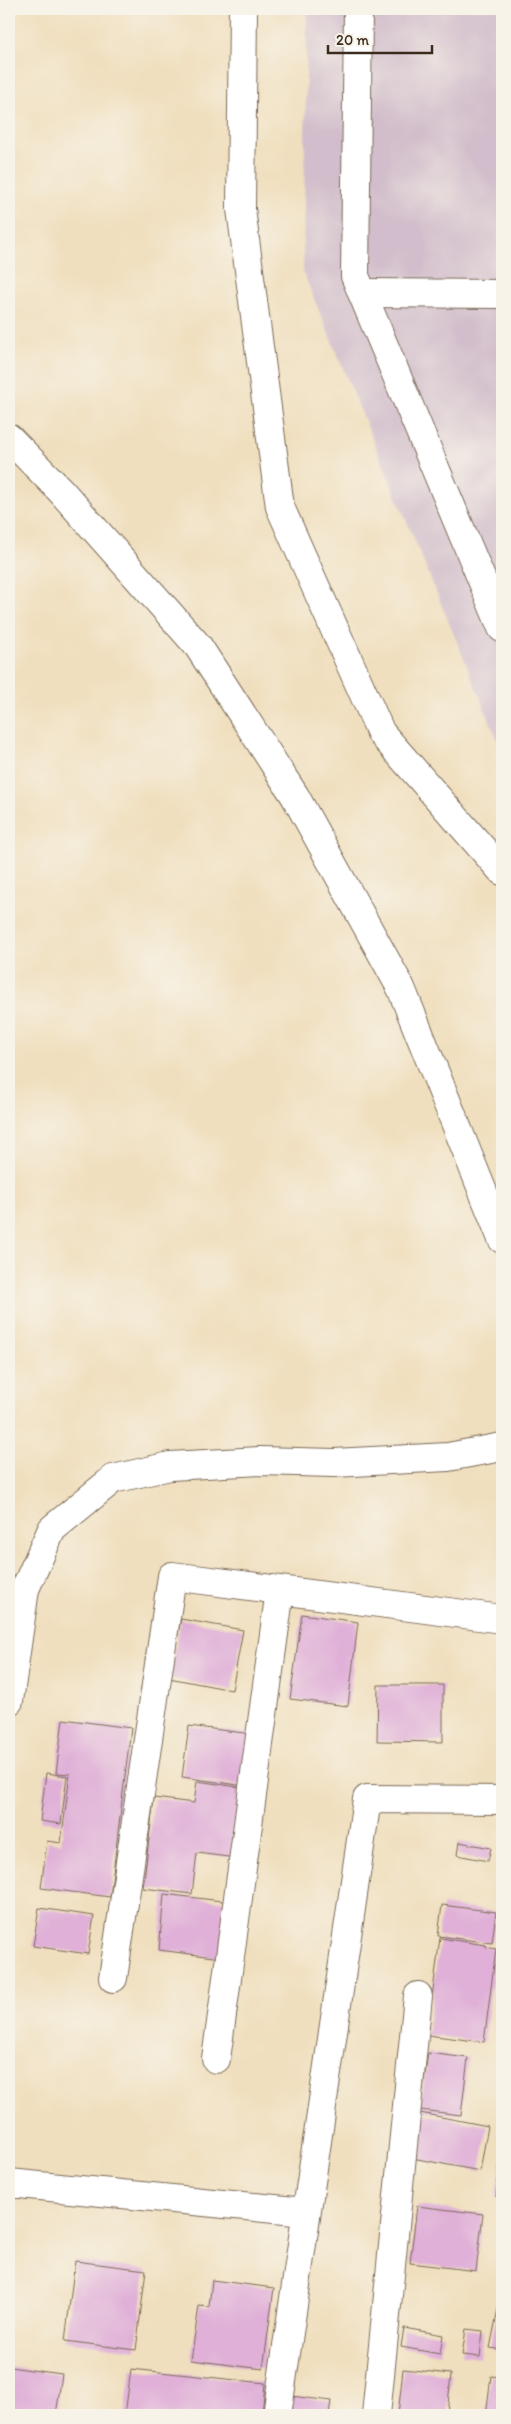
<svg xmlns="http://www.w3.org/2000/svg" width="511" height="2424" viewBox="0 0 511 2424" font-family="Itim,sans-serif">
  <rect width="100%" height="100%" fill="#f7f3e8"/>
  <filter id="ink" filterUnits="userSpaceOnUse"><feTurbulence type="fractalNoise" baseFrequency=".02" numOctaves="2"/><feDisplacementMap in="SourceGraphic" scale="10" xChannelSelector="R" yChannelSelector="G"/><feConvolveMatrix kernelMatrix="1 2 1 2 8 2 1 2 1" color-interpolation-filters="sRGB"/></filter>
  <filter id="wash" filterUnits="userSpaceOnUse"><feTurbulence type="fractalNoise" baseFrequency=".0096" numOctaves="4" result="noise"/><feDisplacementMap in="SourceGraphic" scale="20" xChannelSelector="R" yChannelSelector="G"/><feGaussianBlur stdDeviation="1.12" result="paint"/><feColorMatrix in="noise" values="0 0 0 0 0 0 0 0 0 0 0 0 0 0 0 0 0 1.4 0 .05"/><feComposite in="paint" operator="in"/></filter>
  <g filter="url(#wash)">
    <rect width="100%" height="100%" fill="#f0dfbe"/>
    <path fill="#d1bdcb" d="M307,9H502V750L303,272Z"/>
    <g id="blocks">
      <g fill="#e0b0d8">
        <path d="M302,1614L358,1622L348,1706L290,1699Z"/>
        <path d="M181,1619L243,1630L232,1690L169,1678Z"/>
        <path d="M378,1685H443V1742L377,1741Z"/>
        <path d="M63,1719L131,1728L110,1897L41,1888L47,1841L61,1843L70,1774L56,1773Z"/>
        <path d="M189,1726L252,1734L245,1786L182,1777Z"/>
        <path d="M46,1773L67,1776L61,1824L40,1821Z"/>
        <path d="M197,1781L245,1788L236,1858L197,1853L192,1894L143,1888L154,1798L194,1803Z"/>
        <path d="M459,1842L491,1848L488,1861L457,1855Z"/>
        <path d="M164,1894L230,1902L221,1958L159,1950Z"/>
        <path d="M442,1905L496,1912L492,1943L438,1936Z"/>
        <path d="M39,1908L94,1916L88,1954L33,1946Z"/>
        <path d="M440,1938L486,1945V1947L496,1949L484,2042L427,2035Z"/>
        <path d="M428,2053L468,2058L461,2115L420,2110Z"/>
        <path d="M420,2113L488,2126L480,2171L412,2158Z"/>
        <path d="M501,2160H502V2198L496,2197Z"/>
        <path d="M417,2206L483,2214L476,2271L410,2263Z"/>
        <path d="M75,2261L146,2270L136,2350L65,2341Z"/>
        <path d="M501,2268H502V2292H498Z"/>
        <path d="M212,2280L274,2288L263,2369L191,2360L199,2306L209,2307Z"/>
        <path d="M500,2299H502V2350L490,2348Z"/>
        <path d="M404,2328L443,2335L440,2354L401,2347Z"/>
        <path d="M466,2329L483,2331L480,2357L462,2355Z"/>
        <path d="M9,2367L62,2374L56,2415H9Z"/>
        <path d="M131,2369L265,2383L262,2415H125Z"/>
        <path d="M403,2369L451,2374L447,2415H398Z"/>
        <path d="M491,2376L502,2377V2415H486Z"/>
        <path d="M291,2396L331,2401L329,2415H288Z"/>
      </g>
    </g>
  </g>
  <g filter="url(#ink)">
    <use href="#blocks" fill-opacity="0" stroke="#7a6956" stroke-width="1"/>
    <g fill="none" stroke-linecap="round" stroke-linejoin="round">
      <defs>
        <g id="minor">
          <path d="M243,9L241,209L280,507L381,733L502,871"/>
          <path d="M358,9L355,276L502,628"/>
          <path d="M362,293L502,294"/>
          <path d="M9,438L61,491L198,646L295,796L401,988L502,1239"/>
          <path d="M9,1701L25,1589L52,1529L113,1479L170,1466L260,1461L334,1463L448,1457L502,1447"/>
          <path d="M113,1978L172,1576L502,1619"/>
          <path d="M216,2059L280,1590"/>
          <path d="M9,2183L305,2212"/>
          <path d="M277,2415L367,1799L502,1800"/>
          <path d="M376,2415L418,1996"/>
        </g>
      </defs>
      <use href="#minor" stroke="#7a6956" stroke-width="30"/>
      <use href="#minor" stroke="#fff" stroke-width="28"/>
    </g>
  </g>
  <rect width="511" height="2424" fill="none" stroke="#f7f3e8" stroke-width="30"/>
  <path d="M328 45v8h104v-8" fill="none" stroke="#3b2a1e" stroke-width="2.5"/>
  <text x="336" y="45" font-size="15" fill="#3b2a1e" stroke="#f7f3e8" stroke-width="4" paint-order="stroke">20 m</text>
</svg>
